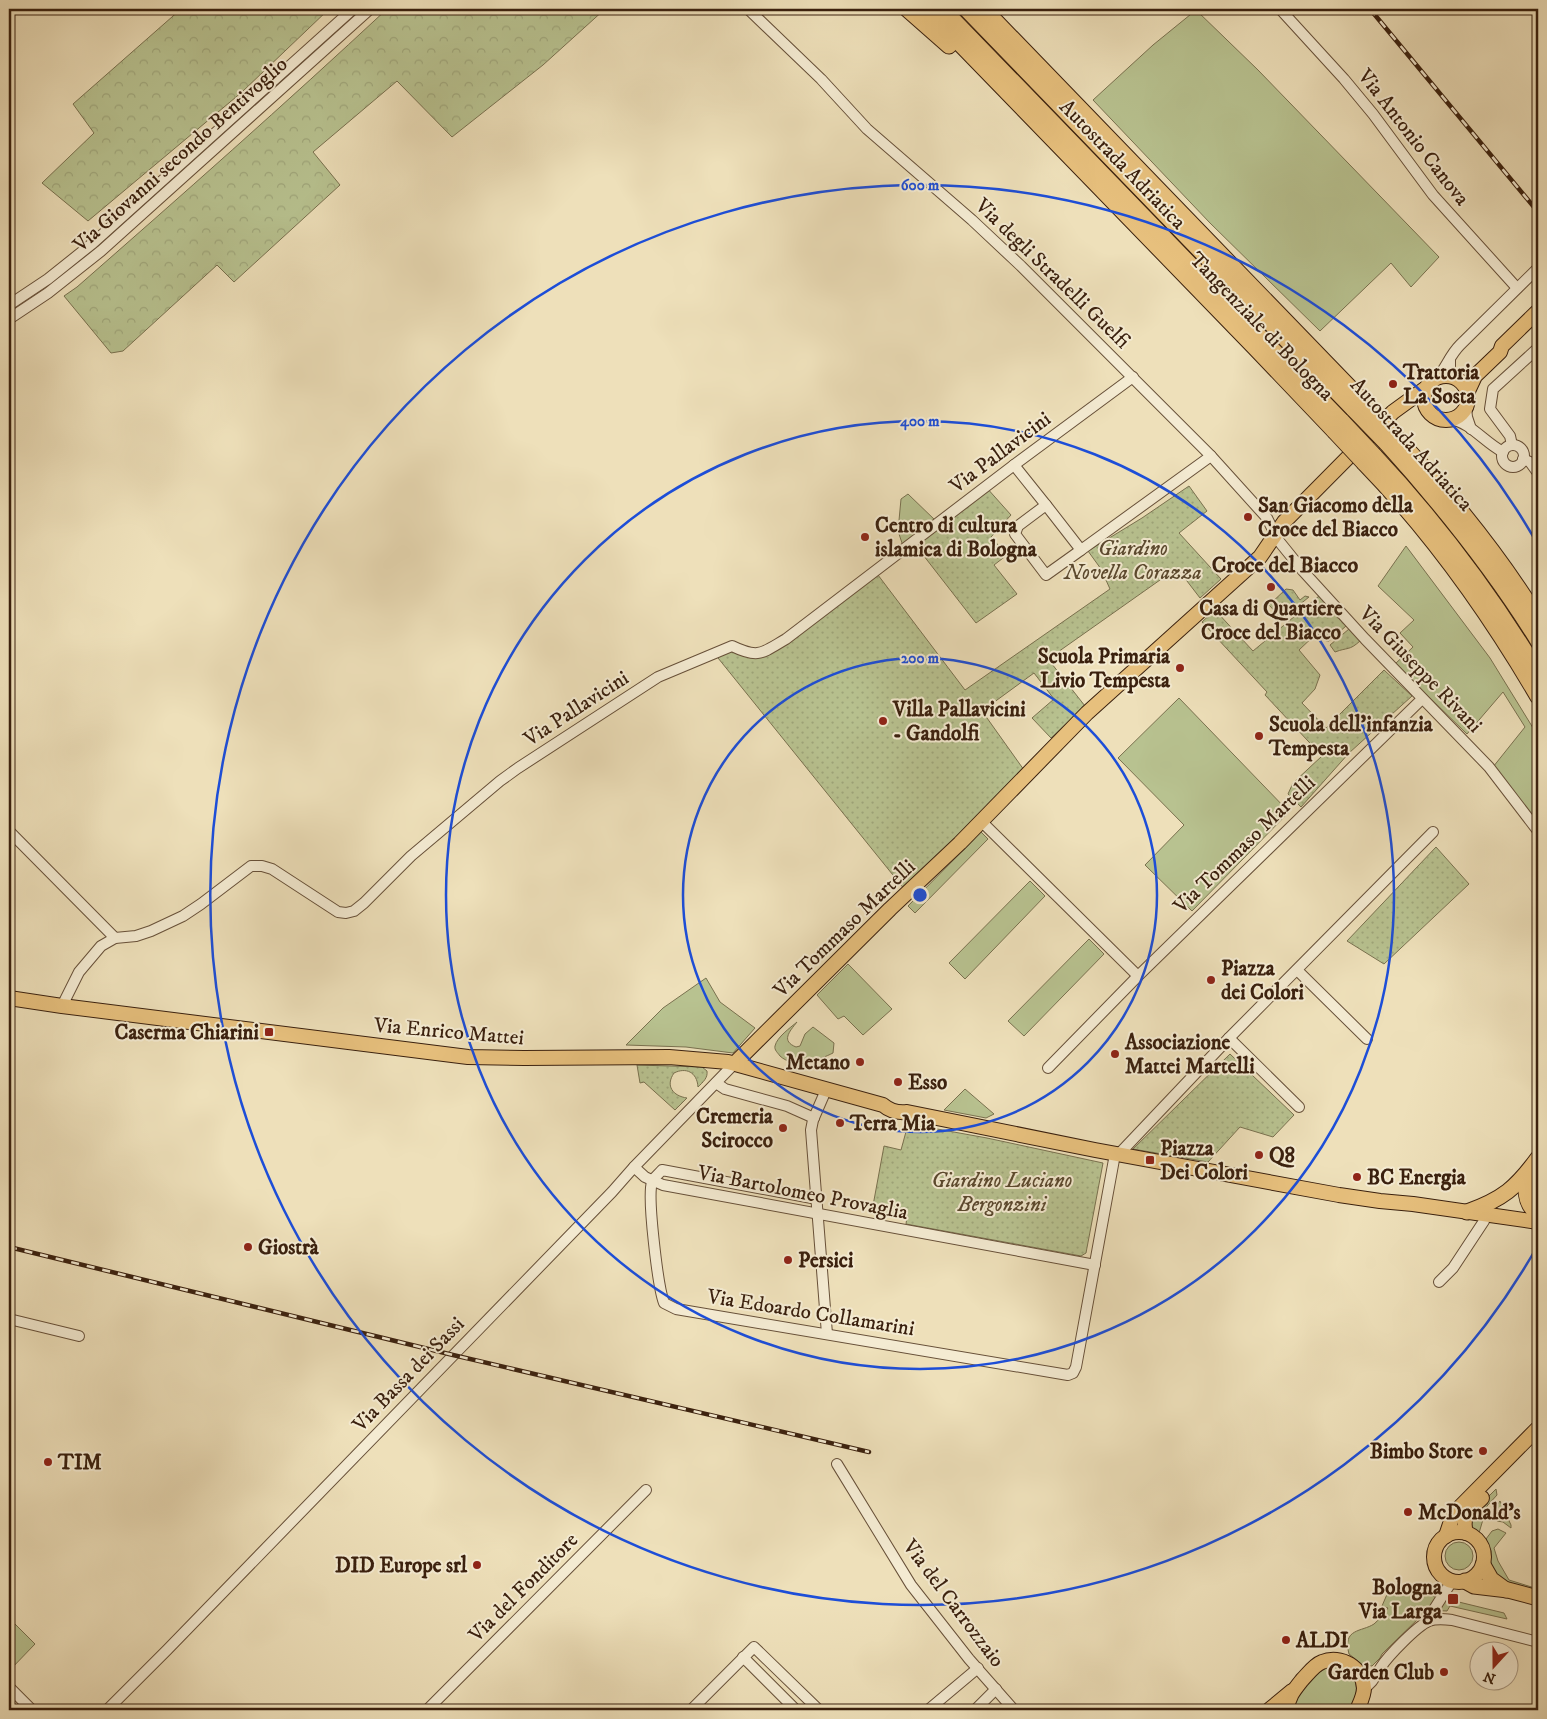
<svg xmlns="http://www.w3.org/2000/svg" width="1547" height="1719" viewBox="0 0 1547 1719" font-family="'IM FELL DW Pica',serif">
  <defs>
    <pattern id="forest-crowns" width="20" height="18" patternUnits="userSpaceOnUse" patternTransform="scale(1.25)"><rect width="20" height="18" fill="#b8c290"/><path d="M2 6a3 3 0 1 1 6 0M12 15a3 3 0 1 1 6 0" fill="none" stroke="#9fa67b"/></pattern>
    <pattern id="park-dots" width="8" height="8" patternUnits="userSpaceOnUse" patternTransform="scale(1.25)"><rect width="8" height="8" fill="#b8c290"/><path d="M2 2h.1M6 6h.1" fill="none" stroke="#9fa67b" stroke-width="1.8" stroke-linecap="round"/></pattern>
  </defs>
  <rect width="100%" height="100%" fill="#eee0ba"/>
  <filter id="stains"><feTurbulence type="fractalNoise" baseFrequency=".004" numOctaves="4"/><feColorMatrix values="0 0 0 0 .2 0 0 0 0 .09 0 0 0 0 .02 0 0 0 .5 -.17"/></filter>
  <radialGradient id="worn" r=".72"><stop offset=".6" stop-color="#630" stop-opacity="0"/><stop offset="1" stop-color="#630" stop-opacity=".3"/></radialGradient>
  <g fill="#b8c290" stroke="#79714f">
    <path d="M1196,10L1258,70L1439,257L1411,287L1391,263L1320,331L1210,223L1093,100L1153,45Z"/>
    <path d="M908,494L936,521L903,546L898,531L901,499Z"/>
    <path d="M1406,546L1490,658L1538,736V825L1524,804L1493,767L1525,727L1503,692L1467,734L1395,664L1413,647L1400,633L1414,620L1378,586Z"/>
    <path d="M1179,698L1289,812L1192,911L1145,865L1184,825L1118,758Z"/>
    <path d="M981,832L988,839L915,913L908,906Z"/>
    <path d="M1030,881L1045,896L965,979L949,963Z"/>
    <path d="M1089,939L1104,954L1024,1036L1008,1021Z"/>
    <path d="M848,964L892,1009L863,1035L844,1016L838,1019L817,995Z"/>
    <path d="M706,978L720,1002L755,1028L733,1053L686,1047L626,1045L663,1008Z"/>
    <path d="M797,1022C789,1032 781,1041 796,1047L800,1046L805,1034L813,1027L834,1043L833,1053C819,1060 794,1069 780,1056C778,1053 774,1050 775,1046C777,1037 790,1028 797,1022Z"/>
    <path d="M965,1089L994,1114L986,1118L944,1110Z"/>
    <path d="M1496,1489L1497,1495L1487,1506L1479,1533L1469,1527L1470,1515Z"/>
    <path d="M1500,1501L1511,1525V1528L1503,1522L1497,1521L1492,1512Z"/>
    <path d="M1498,1529L1506,1533L1494,1548L1498,1561L1509,1580L1538,1589V1591L1502,1582L1489,1563L1490,1553L1486,1539L1492,1531Z"/>
    <circle cx="1459" cy="1556" r="14"/>
    <path d="M1393,1586L1504,1613L1507,1619L1450,1606L1447,1611L1426,1610L1422,1615L1382,1654L1380,1658L1372,1666L1363,1665L1349,1654C1342,1628 1362,1632 1374,1624C1379,1620 1384,1613 1388,1608L1382,1606L1388,1592Z"/>
    <path d="M9,1618L35,1644L9,1671Z"/>
    <path d="M1331,1666C1359,1668 1362,1690 1349,1710H1294C1294,1693 1316,1671 1331,1666Z"/>
  </g>
  <g fill="url(#forest-crowns)" stroke="#79714f">
    <path d="M181,9H329L242,92L88,221L42,183L94,133L73,104Z"/>
    <path d="M387,9H605L543,65L452,137L397,81L313,152L340,185L234,282L217,265L123,351L111,353L64,296L77,287C181,196 285,104 387,9Z"/>
  </g>
  <g fill="url(#park-dots)" stroke="#79714f">
    <path d="M1189,486L1207,511L1179,533L1221,579L1200,598L1177,568L1048,659L1085,706L1051,738L1032,718L1054,699L1034,673L982,711L1024,770L905,890L714,653L732,646L763,652L878,575L965,690L1110,589L1101,569L1088,551L1142,518Z"/>
    <path d="M986,487L1011,515L991,537L1007,555L994,565L1017,594L976,623L913,542Z"/>
    <path d="M1286,589L1293,590L1300,600L1305,596L1309,597L1282,619L1269,605Z"/>
    <path d="M1319,596L1346,626L1329,641H1326L1317,633L1299,650L1320,675L1315,689L1302,703L1326,728L1384,670L1412,696L1349,753L1301,807L1288,794L1293,783L1322,756L1265,695L1267,692L1202,622L1215,610L1253,651Z"/>
    <path d="M1349,629L1360,641C1349,651 1348,647 1335,652L1330,645Z"/>
    <path d="M1436,847L1469,884L1384,964L1347,941Z"/>
    <path d="M1230,1054L1294,1115L1273,1137L1240,1127L1208,1162L1133,1149Z"/>
    <path d="M637,1065L702,1067L707,1071C708,1078 703,1082 698,1087C697,1072 686,1067 674,1073C665,1086 673,1096 687,1098L675,1110L644,1082L640,1083Z"/>
    <path d="M915,1125L987,1138L1103,1163L1086,1253L1081,1256L906,1224L907,1217L872,1211L884,1146L901,1150L907,1128L913,1130Z"/>
  </g>
  <g fill="none" stroke-linecap="round" stroke-linejoin="round">
    <defs>
      <g id="minor">
        <path d="M748,9L821,79L867,129L972,220L1021,266L1211,456L1267,518L1278,540L1303,571L1365,639L1489,767L1538,831"/>
        <path d="M1280,9L1344,79L1373,114L1433,195L1517,288"/>
        <path d="M9,305L48,279L93,243L353,9"/>
        <path d="M9,319L48,293L101,251L370,9"/>
        <path d="M1450,359V369L1453,376"/>
        <path d="M1438,377C1447,366 1450,355 1460,345L1538,268"/>
        <path d="M1466,407L1467,417L1471,429"/>
        <path d="M1451,419C1471,423 1484,442 1503,452"/>
        <path d="M1512,445L1510,436L1490,409L1493,389L1538,348"/>
        <circle cx="1513" cy="456" r="11"/>
        <path d="M1523,459L1530,462L1538,473"/>
        <path d="M1014,465L1046,505L1018,526L1015,534L1046,575L1081,550"/>
        <path d="M1046,505L1081,550L1211,456"/>
        <path d="M981,821L1138,976L1422,699"/>
        <path d="M9,831L115,938"/>
        <path d="M1297,970L1367,1039"/>
        <path d="M62,1006L79,972L101,946L115,938L136,936L151,931L183,916L201,904L251,866H262L272,869L338,912L346,913L354,911L364,903L411,856L500,781L518,768L658,677L732,646C759,659 762,653 786,639L1014,465L1133,377"/>
        <path d="M1229,1038L1299,1107"/>
        <path d="M1048,1068L1138,976"/>
        <path d="M716,1083L725,1089L787,1106L814,1118"/>
        <path d="M826,1090L813,1120L811,1130L827,1334"/>
        <path d="M1119,1154L1229,1038L1433,832"/>
        <path d="M634,1167L645,1177L663,1185L1095,1265"/>
        <path d="M817,1199L662,1170C659,1174 653,1178 652,1182C647,1197 658,1287 664,1303L676,1309L1068,1375L1073,1373L1076,1367L1115,1154"/>
        <path d="M1439,1282L1453,1268L1484,1221"/>
        <path d="M9,1319L79,1336"/>
        <path d="M837,1464L911,1585L969,1659L1014,1710"/>
        <path d="M1426,1622L1452,1581"/>
        <path d="M743,1657L796,1710"/>
        <path d="M9,1687L32,1710"/>
        <path d="M1364,1688C1373,1683 1375,1676 1381,1667C1388,1656 1417,1626 1429,1621C1436,1618 1444,1619 1452,1620L1538,1642"/>
        <path d="M107,1710L167,1650L612,1192L634,1167L735,1063"/>
        <path d="M427,1710L646,1490"/>
        <path d="M691,1710L754,1647L819,1710"/>
        <path d="M928,1710L978,1668"/>
        <path d="M975,1710L996,1689"/>
      </g>
      <g id="major">
        <circle cx="1446" cy="398" r="22"/>
        <path d="M1468,391L1475,376L1500,352L1502,346L1538,311"/>
        <path d="M9,998L62,1006L468,1057L524,1058L669,1057L728,1062L883,1105C890,1111 898,1113 907,1112L1095,1150L1339,1195L1380,1201L1413,1204L1538,1222"/>
        <path d="M735,1063L890,909L960,843L1087,713L1260,557L1284,522L1393,412L1426,388"/>
        <circle cx="1459" cy="1557" r="25"/>
        <path d="M1466,1533C1461,1515 1470,1510 1482,1498"/>
        <path d="M1446,1536L1452,1518L1457,1510L1538,1428"/>
        <path d="M1269,1710L1292,1691"/>
        <path d="M1287,1710C1288,1697 1294,1690 1302,1680C1308,1674 1314,1665 1322,1662C1341,1654 1363,1668 1364,1688C1364,1696 1360,1703 1357,1710"/>
      </g>
      <g id="highway">
        <path d="M907,9L949,46"/>
        <path d="M926,9L1254,347L1334,431"/>
        <path d="M943,9L1342,421"/>
        <path d="M966,9L1354,410"/>
        <path d="M984,9L1363,401"/>
        <path d="M1394,435C1447,491 1497,552 1538,618"/>
        <path d="M1386,443C1442,505 1494,570 1538,641"/>
        <path d="M1374,455C1436,521 1491,594 1538,672"/>
        <path d="M1364,463C1432,533 1489,613 1538,697"/>
        <path d="M1529,1171C1524,1188 1524,1203 1538,1215"/>
        <path d="M1467,1212C1503,1199 1516,1188 1538,1158"/>
        <path d="M1483,1565L1491,1579L1506,1590"/>
        <path d="M1465,1581L1474,1586L1508,1590L1538,1598"/>
      </g>
    </defs>
    <use href="#minor" stroke="#675039" stroke-width="12"/>
    <use href="#major" stroke="#3a200e" stroke-width="16"/>
    <use href="#highway" stroke="#3a200e" stroke-width="17"/>
    <use href="#minor" stroke="#f4ebd2" stroke-width="10"/>
    <use href="#major" stroke="#e7c07d" stroke-width="14"/>
    <use href="#highway" stroke="#e7c07d" stroke-width="15"/>
    <defs>
      <g id="rail">
        <path d="M1370,9L1538,212"/>
        <path d="M9,1247L453,1355L869,1452"/>
      </g>
    </defs>
    <use href="#rail" stroke="#3a200e" stroke-width="4.5"/>
    <use href="#rail" stroke="#f4ebd2" stroke-width="2.5" stroke-dasharray="8" stroke-linecap="butt"/>
    <defs>
      <g id="highway-bridge">
        <path d="M1363,401L1394,435"/>
        <path d="M1354,410L1386,443"/>
        <path d="M1342,421L1374,455"/>
        <path d="M1334,431L1364,463"/>
      </g>
    </defs>
    <use href="#highway-bridge" stroke="#3a200e" stroke-width="17" stroke-linecap="butt"/>
    <use href="#highway-bridge" stroke="#e7c07d" stroke-width="15"/>
  </g>
  <g fill="none" stroke="#1d4ed8" stroke-width="2.5">
    <circle cx="920" cy="895" r="237"/>
    <circle cx="920" cy="895" r="474"/>
    <path d="M1538 1245A710 710 0 1 1 1538 545"/>
  </g>
  <g fill="#8f2418" stroke="#f4ebd2" stroke-width="2">
    <circle cx="1393" cy="384" r="5"/>
    <circle cx="1248" cy="517" r="5"/>
    <circle cx="865" cy="537" r="5"/>
    <circle cx="1271" cy="587" r="5"/>
    <circle cx="1180" cy="668" r="5"/>
    <circle cx="883" cy="721" r="5"/>
    <circle cx="1259" cy="736" r="5"/>
    <circle cx="1211" cy="980" r="5"/>
    <rect x="264" y="1027" width="10" height="10" rx="2.5"/>
    <circle cx="1115" cy="1054" r="5"/>
    <circle cx="860" cy="1062" r="5"/>
    <circle cx="898" cy="1082" r="5"/>
    <circle cx="840" cy="1123" r="5"/>
    <circle cx="783" cy="1128" r="5"/>
    <circle cx="1259" cy="1155" r="5"/>
    <rect x="1145" y="1155" width="10" height="10" rx="2.5"/>
    <circle cx="1357" cy="1177" r="5"/>
    <circle cx="248" cy="1247" r="5"/>
    <circle cx="788" cy="1260" r="5"/>
    <circle cx="1483" cy="1451" r="5"/>
    <circle cx="48" cy="1462" r="5"/>
    <circle cx="1408" cy="1512" r="5"/>
    <circle cx="477" cy="1565" r="5"/>
    <rect x="1447" y="1593" width="12" height="12" rx="2.5"/>
    <circle cx="1286" cy="1640" r="5"/>
    <circle cx="1444" cy="1672" r="5"/>
  </g>
  <g text-anchor="middle" stroke-width="4" stroke-linejoin="round" paint-order="stroke">
    <g font-size="21" fill="#3a200e" stroke="#f4ebd2">
      <text transform="translate(1414 137) rotate(52)" y="7">Via Antonio Canova</text>
      <text transform="translate(180 154) rotate(-42)" y="7">Via Giovanni secondo Bentivoglio</text>
      <text transform="translate(1123 164) rotate(46)" y="7">Autostrada Adriatica</text>
      <text transform="translate(1053 273) rotate(44)" y="7">Via degli Stradelli Guelfi</text>
      <text transform="translate(1262 326) rotate(46)" y="7">Tangenziale di Bologna</text>
      <text transform="translate(1412 444) rotate(48)" y="7">Autostrada Adriatica</text>
      <text transform="translate(1000 452) rotate(-37)" y="7">Via Pallavicini</text>
      <text transform="translate(1421 669) rotate(46)" y="7">Via Giuseppe Rivani</text>
      <text transform="translate(576 708) rotate(-33)" y="7">Via Pallavicini</text>
      <text transform="translate(1244 844) rotate(-44)" y="7">Via Tommaso Martelli</text>
      <text transform="translate(844 928) rotate(-44)" y="7">Via Tommaso Martelli</text>
      <text transform="translate(449 1031) rotate(5)" y="7">Via Enrico Mattei</text>
      <text transform="translate(803 1192) rotate(11)" y="7">Via Bartolomeo Provaglia</text>
      <text transform="translate(811 1312) rotate(9)" y="7">Via Edoardo Collamarini</text>
      <text transform="translate(408 1374) rotate(-46)" y="7">Via Bassa dei Sassi</text>
      <text transform="translate(523 1587) rotate(-45)" y="7">Via del Fonditore</text>
      <text transform="translate(954 1603) rotate(53)" y="7">Via del Carrozzaio</text>
    </g>
    <g font-size="21" font-weight="bold" fill="#3a200e" stroke="#f4ebd2" text-anchor="start">
      <text x="1403" y="379">Trattoria<tspan x="1403" dy="24">La Sosta</tspan></text>
      <text x="1258" y="512">San Giacomo della<tspan x="1258" dy="24">Croce del Biacco</tspan></text>
      <text x="875" y="532">Centro di cultura<tspan x="875" dy="24">islamica di Bologna</tspan></text>
      <text x="1271" y="615" text-anchor="middle">Casa di Quartiere<tspan x="1271" dy="24">Croce del Biacco</tspan></text>
      <text x="1170" y="663" text-anchor="end">Scuola Primaria<tspan x="1170" dy="24">Livio Tempesta</tspan></text>
      <text x="893" y="716">Villa Pallavicini<tspan x="893" dy="24">- Gandolfi</tspan></text>
      <text x="1269" y="731">Scuola dell'infanzia<tspan x="1269" dy="24">Tempesta</tspan></text>
      <text x="1221" y="975">Piazza<tspan x="1221" dy="24">dei Colori</tspan></text>
      <text x="259" y="1039" text-anchor="end">Caserma Chiarini</text>
      <text x="1125" y="1049">Associazione<tspan x="1125" dy="24">Mattei Martelli</tspan></text>
      <text x="850" y="1069" text-anchor="end">Metano</text>
      <text x="908" y="1089">Esso</text>
      <text x="773" y="1123" text-anchor="end">Cremeria<tspan x="773" dy="24">Scirocco</tspan></text>
      <text x="850" y="1130">Terra Mia</text>
      <text x="1160" y="1155">Piazza<tspan x="1160" dy="24">Dei Colori</tspan></text>
      <text x="1269" y="1162">Q8</text>
      <text x="1367" y="1184">BC Energia</text>
      <text x="258" y="1254">Giostrà</text>
      <text x="798" y="1267">Persici</text>
      <text x="1473" y="1458" text-anchor="end">Bimbo Store</text>
      <text x="58" y="1469">TIM</text>
      <text x="1418" y="1519">McDonald's</text>
      <text x="467" y="1572" text-anchor="end">DID Europe srl</text>
      <text x="1442" y="1594" text-anchor="end">Bologna<tspan x="1442" dy="24">Via Larga</tspan></text>
      <text x="1296" y="1647">ALDI</text>
      <text x="1434" y="1679" text-anchor="end">Garden Club</text>
    </g>
    <g font-size="21" font-style="italic" fill="#5a482e" stroke="#f4ebd2">
      <text x="1133" y="555">Giardino<tspan x="1133" dy="24">Novella Corazza</tspan></text>
      <text x="1002" y="1187">Giardino Luciano<tspan x="1002" dy="24">Bergonzini</tspan></text>
    </g>
    <g font-size="22" font-weight="bold" fill="#3a200e" stroke="#f4ebd2">
      <text x="1285" y="572">Croce del Biacco</text>
    </g>
  </g>
  <circle cx="920" cy="895" r="8" fill="#1d4ed8" stroke="#f4ebd2" stroke-width="2.5"/>
  <g font-size="15" text-anchor="middle" font-weight="bold" fill="#1d4ed8" stroke="#f4ebd2" stroke-width="4" stroke-linejoin="round" paint-order="stroke">
    <text x="920" y="190">600 m</text>
    <text x="920" y="426">400 m</text>
    <text x="920" y="663">200 m</text>
  </g>
  <rect width="1547" height="1719" fill="none" stroke="#eee0ba" stroke-width="30"/>
  <rect x="10" y="10" width="1527" height="1699" fill="none" stroke="#3a200e" stroke-width="2.5"/>
  <rect x="15" y="15" width="1517" height="1689" fill="none" stroke="#3a200e"/>
  <g transform="translate(1494 1666) rotate(201)"><circle r="24" fill="#f4ebd2" stroke="#aa9a84"/>
  <path d="M0-4L9 19L0 12L-9 19Z" fill="#8f2418"/>
  <text y="-8" font-size="14" font-weight="bold" text-anchor="middle" fill="#3a200e">N</text>
  </g>
  <rect width="100%" height="100%" filter="url(#stains)"/>
  <rect width="100%" height="100%" fill="url(#worn)"/>
</svg>
